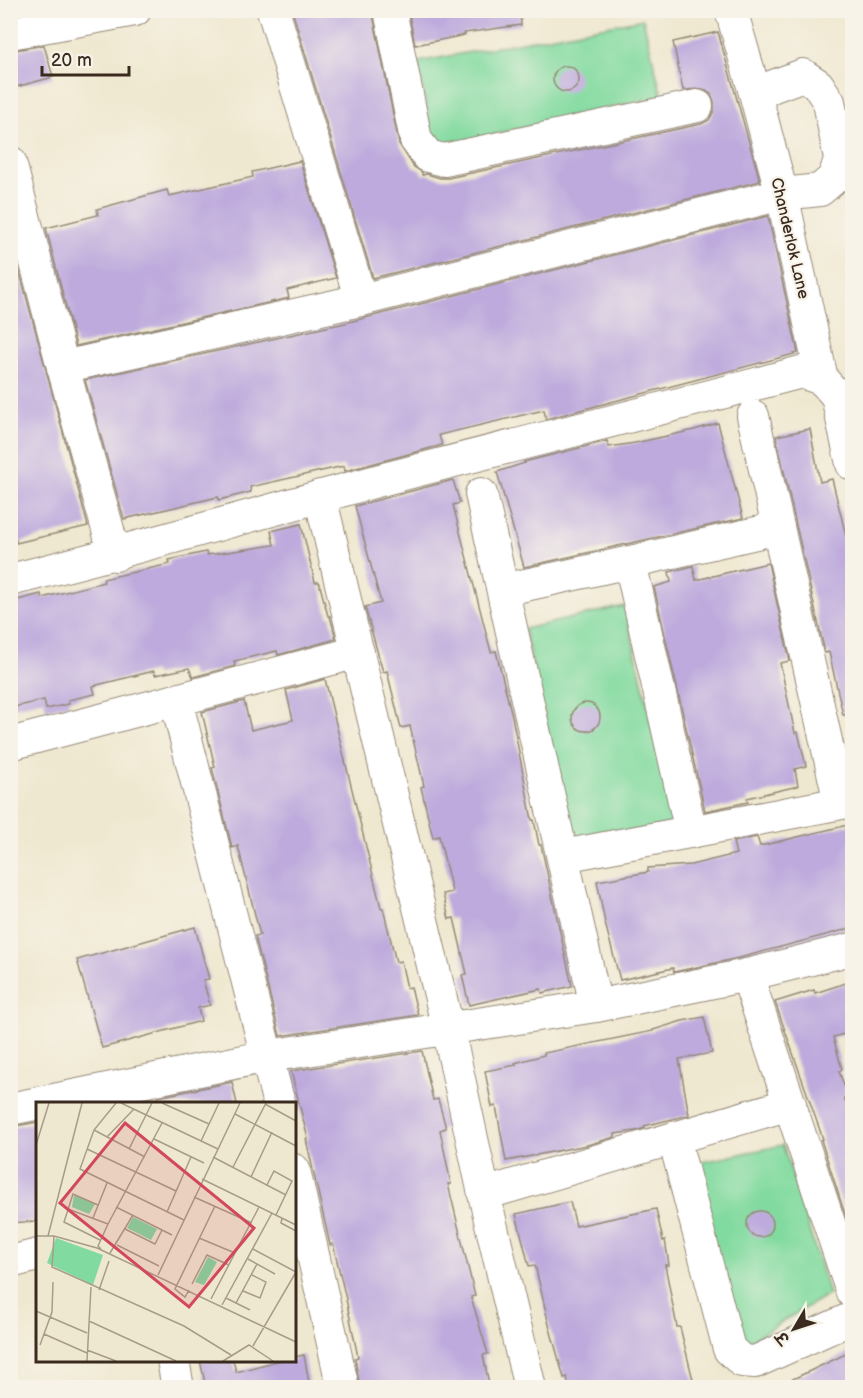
<svg xmlns="http://www.w3.org/2000/svg" width="863" height="1398" viewBox="0 0 863 1398" font-family="'Balsamiq Sans','Playpen Sans Deva',sans-serif">
  <rect width="100%" height="100%" fill="#f7f3e8"/>
  <filter id="ink" filterUnits="userSpaceOnUse"><feTurbulence type="fractalNoise" baseFrequency=".0167" numOctaves="2"/><feDisplacementMap in="SourceGraphic" scale="12" xChannelSelector="R" yChannelSelector="G"/><feConvolveMatrix kernelMatrix="1 2 1 2 8 2 1 2 1" color-interpolation-filters="sRGB"/></filter>
  <filter id="wash" filterUnits="userSpaceOnUse"><feTurbulence type="fractalNoise" baseFrequency=".008" numOctaves="4" result="noise"/><feDisplacementMap in="SourceGraphic" scale="24" xChannelSelector="R" yChannelSelector="G"/><feGaussianBlur stdDeviation="1.35" result="paint"/><feColorMatrix in="noise" values="0 0 0 0 0 0 0 0 0 0 0 0 0 0 0 0 0 1.4 0 .05"/><feComposite in="paint" operator="in"/></filter>
  <g filter="url(#wash)">
    <rect width="100%" height="100%" fill="#efe8d0"/>
    <g fill="#81da9f" stroke="#5e825e" stroke-width="1.5">
      <path d="M643,19L662,96L434,148L418,62Z"/>
      <path d="M625,606L675,827L575,847L524,629Z"/>
      <path d="M783,1145L829,1294L741,1346L688,1165Z"/>
    </g>
    <g id="blocks">
      <g fill="#beaadd">
        <path d="M292,10H372L399,144L414,167L422,172V175L427,174L440,178H448L701,124L709,120L714,111V102L711,94L703,89L683,90L673,42L718,32L760,181L373,278Z"/>
        <path d="M408,10H520L521,25L464,33L465,35L415,45Z"/>
        <path d="M44,45L53,77L16,87L10,66V51Z"/>
        <circle cx="566" cy="79" r="13"/>
        <path d="M300,161L336,278L287,290L289,298L76,346L46,228L98,215L97,209L167,190L169,196L253,177L252,172Z"/>
        <path d="M768,216L798,353L546,419L544,410L439,435L442,445L345,471L344,466L250,487L251,492L219,500L218,497L124,519L85,380L345,323Z"/>
        <path d="M10,236L88,526L16,543V540L10,541Z"/>
        <path d="M718,423L743,518L524,567L497,472L525,463L524,462L607,441L609,447L635,443L694,430Z"/>
        <path d="M810,429L820,482L832,479L846,536L852,535V714L843,715L829,652L825,653L776,436Z"/>
        <path d="M453,480L460,503L453,505L491,652L496,651L512,716L532,820H534L539,845H541L572,986L542,993L541,989L469,1005L462,975L467,974L454,918L449,919L443,894L452,892L439,836L433,838L421,787L424,786L410,726L401,728L387,671L383,672L365,607L381,603L355,506Z"/>
        <path d="M301,524L315,582H319L328,616H330L336,639L278,655L277,651L234,661L235,666L193,677L189,668L155,675L154,671L93,686L95,694L68,700L69,704L46,709L44,700L10,708V602L41,594L42,598L104,582L103,579L170,564L169,560L206,552L207,555L274,545L271,531Z"/>
        <path d="M768,563L790,661L780,663L795,733L798,732L806,766L795,769L798,786L747,798L748,802L705,811L654,587L671,582L669,572L693,566L696,580Z"/>
        <path d="M325,679L381,908H383L396,962L401,961L407,988L411,987L418,1015L280,1036L255,936L260,935L238,846L232,848L212,768L215,767L202,712L244,701L251,730L293,720L286,690Z"/>
        <circle cx="586" cy="717" r="14"/>
        <path d="M852,824V928L743,957L674,972L673,968L620,980L605,923L597,881L648,872V868L691,865L736,854L733,842L757,837L760,846Z"/>
        <path d="M195,927L209,979L203,980L210,1005L198,1008L201,1021L102,1048L77,960Z"/>
        <path d="M852,981V1032L833,1037L842,1069L839,1071L848,1097L844,1098L852,1117V1236L821,1140L823,1139L775,1002L814,990L815,993Z"/>
        <path d="M704,1017L712,1053L679,1059L689,1115L644,1126L645,1128L635,1131L615,1134V1137L587,1145L506,1161L496,1106L492,1107L485,1071L516,1065L515,1063L544,1055V1053L653,1031V1030L682,1021Z"/>
        <path d="M422,1051L433,1100L438,1099L446,1128L440,1130L451,1184H448L475,1296L471,1297L488,1354L483,1355L489,1384L474,1388H360L355,1358L358,1357L346,1299L333,1244L330,1245L306,1139H308L291,1071Z"/>
        <path d="M232,1082L237,1104H159L158,1097Z"/>
        <path d="M38,1122V1221L10,1223V1127Z"/>
        <path d="M570,1202L576,1226L656,1209L663,1241L665,1240L669,1265H665L677,1327H680L695,1388H569L567,1377L564,1378L549,1325L535,1265L529,1266L516,1214Z"/>
        <circle cx="760" cy="1224" r="13"/>
        <path d="M852,1351V1388H774Z"/>
        <path d="M304,1355L310,1388H206L200,1360H233L236,1372L281,1360H294V1357Z"/>
      </g>
    </g>
  </g>
  <g filter="url(#ink)">
    <use href="#blocks" fill-opacity="0" stroke="#958977" stroke-width="1.5"/>
    <g fill="none" stroke-linecap="round" stroke-linejoin="round">
      <defs>
        <g id="minor">
          <path d="M273,10L361,300"/>
          <path d="M390,10L416,140L428,156L444,160L697,106"/>
          <path d="M731,10L755,93L782,194L822,379L837,396L852,464"/>
          <path d="M10,33L135,10"/>
          <path d="M10,162L63,367L115,555"/>
          <path d="M63,367L361,300L782,194L820,190L834,178L840,159L829,102L818,85L803,75L755,93"/>
          <path d="M753,416L840,803"/>
          <path d="M481,494L596,1006"/>
          <path d="M320,496L448,1028L484,1194L530,1388"/>
          <path d="M630,562L778,528"/>
          <path d="M10,580C137,549 262,512 388,478C525,442 664,409 801,372L822,379"/>
          <path d="M503,590L630,562L691,832"/>
          <path d="M176,700L279,1104"/>
          <path d="M10,744L358,652"/>
          <path d="M563,856L852,801"/>
          <path d="M747,975L852,1292"/>
          <path d="M10,1109L268,1056L596,1006L747,975L852,949"/>
          <path d="M674,1138L729,1349L742,1361L755,1362L852,1318"/>
          <path d="M294,1170L343,1388"/>
          <path d="M484,1194L790,1104"/>
          <path d="M10,1262L38,1255"/>
          <path d="M173,1360L178,1388"/>
        </g>
      </defs>
      <use href="#minor" stroke="#958977" stroke-width="34"/>
      <use href="#minor" stroke="#fff" stroke-width="32"/>
    </g>
  </g>
  <g text-anchor="middle" stroke-width="4.5" stroke-linejoin="round" paint-order="stroke">
    <g font-size="16" fill="#3b2a1e" stroke="#f7f3e8">
      <text transform="translate(791 238) rotate(77)" y="6">Chanderlok Lane</text>
    </g>
  </g>
  <g transform="translate(36 1102)">
    <rect width="260" height="260" fill="#efe8d0"/>
    <path d="M38,93L59,102L53,112L36,105ZM97,115L121,127L115,138L91,126ZM20,136L67,153L57,183L11,161ZM172,155L181,160L168,183L159,180Z" fill="#81da9f"/>
    <path fill="none" stroke="#a79c89" stroke-width="1.5" d="M80,1L58,28L44,67L148,118M85,1L182,47M126,1L173,22M229,2L260,19M199,12L260,44M58,28L109,55M71,35L98,7M118,37L168,61M165,39L183,1M0,43L13,1M51,47L140,89M93,47L116,1M177,55L250,93M197,65L230,1M215,75L236,30M166,77L260,123M231,83L238,69L256,79L240,113M158,95L216,121M62,103L37,92L28,120L64,138M80,105L136,133M32,107L72,122M131,110L155,55M57,116L71,81M246,116L245,121L260,129M89,127L119,142L126,128M0,134H18L61,146L260,240M12,134L46,1M18,134L16,165L148,224L195,253M163,136L199,151M81,143L123,164M65,147L62,144L72,122L126,21M217,147L260,170M74,151L97,113M212,157L239,172M122,173L204,1M156,182L171,153L193,163M63,188L73,159M153,188L149,195L139,187L179,104M207,189L224,196L230,180L216,173M190,196L214,208M175,197L223,105M200,201L221,162M186,203L236,111M0,209L51,231M53,219L140,259M8,232L51,251M4,243L16,210L17,180M217,244L260,170M51,248L80,259M51,259L55,185M187,259L213,243L237,259"/>
    <path fill="#d1495b" fill-opacity="0.15" stroke="#d1495b" stroke-width="3" d="M89,21L218,126L153,205L24,101Z"/>
    <rect width="260" height="260" fill="none" stroke="#3b2a1e" stroke-width="3"/>
  </g>
  <rect width="863" height="1398" fill="none" stroke="#f7f3e8" stroke-width="36"/>
  <g transform="translate(794 1329) rotate(231)" stroke="#f7f3e8" stroke-width="4.5" paint-order="stroke">
  <path d="M0-4.5L10 22L0 15L-10 22Z" fill="#3b2a1e"/>
  <text y="-9" font-size="16" font-weight="bold" text-anchor="middle" fill="#3b2a1e">उ</text>
  </g>
  <path d="M42 66v9h87v-9" fill="none" stroke="#3b2a1e" stroke-width="3"/>
  <text x="51" y="66" font-size="18" fill="#3b2a1e" stroke="#f7f3e8" stroke-width="4.5" paint-order="stroke">20 m</text>
</svg>
